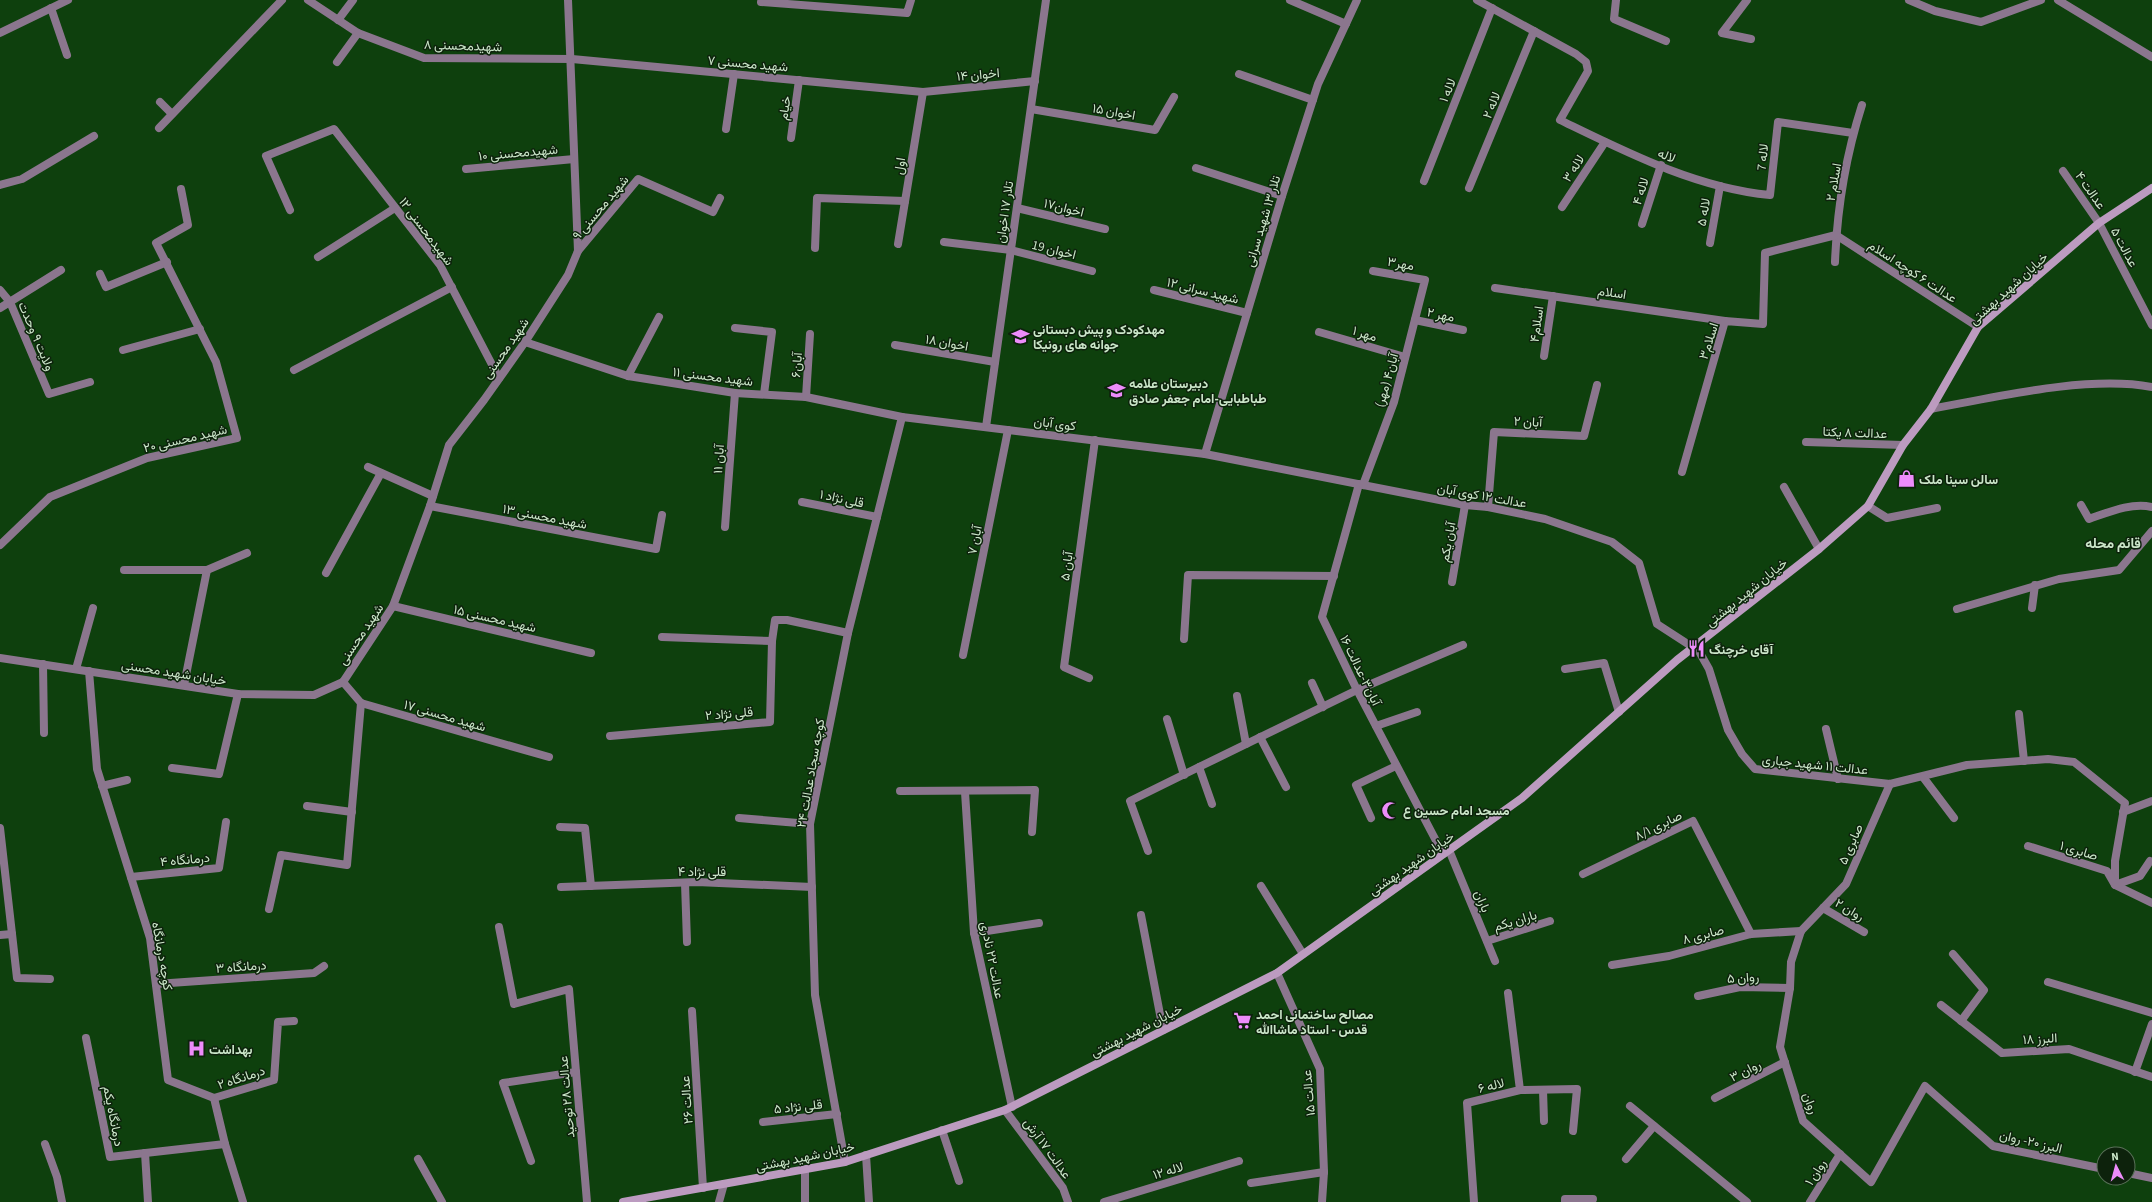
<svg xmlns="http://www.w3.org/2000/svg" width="2152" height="1202" viewBox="0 0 2152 1202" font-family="'Source Sans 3',Vazirmatn,sans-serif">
  <rect width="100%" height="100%" fill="#0e400d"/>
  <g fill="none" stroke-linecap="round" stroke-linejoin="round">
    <g stroke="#8b768e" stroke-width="8">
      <path d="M308,0L358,33L424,58L572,59L923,92L1035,81"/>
      <path d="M1290,0L1346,24"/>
      <path d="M1477,0L1576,54L1586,62L1588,71L1560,120C1626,152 1696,188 1770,195L1778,122L1853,133"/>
      <path d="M1616,0L1614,19L1666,41"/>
      <path d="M1747,0L1722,33L1751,39"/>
      <path d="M1909,0L1935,11L1981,22L2041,0"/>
      <path d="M2058,0L2152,57"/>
      <path d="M761,2L907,13L911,0"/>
      <path d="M51,8L67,55"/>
      <path d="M338,20L353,0"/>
      <path d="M0,33L68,0"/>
      <path d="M337,62L358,33"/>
      <path d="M1239,74L1313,100"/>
      <path d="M160,102L172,114"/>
      <path d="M1031,109L1155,130L1174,97"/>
      <path d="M159,128L282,0"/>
      <path d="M726,129L734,74"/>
      <path d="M791,138L799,80"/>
      <path d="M1196,168L1282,196"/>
      <path d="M466,169L574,159"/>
      <path d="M2063,171L2099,223L2152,325"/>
      <path d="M1424,181L1492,8"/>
      <path d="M0,185L22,179L94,136"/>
      <path d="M1469,188L1534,31"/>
      <path d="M1562,207L1605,142"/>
      <path d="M1017,208L1105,229"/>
      <path d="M290,210L266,156L334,129L440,265L499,378"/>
      <path d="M1642,224L1661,165"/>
      <path d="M1836,235L1978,327"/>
      <path d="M944,242L1011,250L1092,271"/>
      <path d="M1710,243L1720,186"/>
      <path d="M898,244L923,92"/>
      <path d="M815,248L817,198L905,201"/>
      <path d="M578,251L638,179L713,212L720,198"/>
      <path d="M318,257L395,208"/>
      <path d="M1835,262C1837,210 1846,155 1862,105"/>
      <path d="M100,274L106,287L167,262"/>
      <path d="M1495,288L1725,321"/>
      <path d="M0,290L10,302L49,394L90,382"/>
      <path d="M1154,290L1247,313"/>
      <path d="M0,308L61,270"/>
      <path d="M1415,320L1463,330"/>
      <path d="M735,328L772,332L764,394"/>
      <path d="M1319,332L1405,357"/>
      <path d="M525,342L628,376L735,393L806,397L902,417L1205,454L1465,505L1488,507L1545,519L1612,542L1639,563L1657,624L1694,648"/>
      <path d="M895,345L995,362"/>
      <path d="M123,350L200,329"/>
      <path d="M1544,356L1553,296"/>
      <path d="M294,370L452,287"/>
      <path d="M628,376L659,317"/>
      <path d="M806,397L810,334"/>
      <path d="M1931,409C1996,397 2088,375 2152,387"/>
      <path d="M986,427L1046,0"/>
      <path d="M1806,442L1903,445"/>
      <path d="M1205,454L1282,196L1318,84L1357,0"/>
      <path d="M368,467L433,496"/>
      <path d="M1682,472L1725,321L1763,324L1765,253L1836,235"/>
      <path d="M1359,484L1322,617L1357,690L1443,854"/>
      <path d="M1363,485L1394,402L1425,280L1373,271"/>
      <path d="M1784,487L1819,549"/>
      <path d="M802,502L877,517"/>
      <path d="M2081,505L2089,519C2109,512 2132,502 2152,507"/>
      <path d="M430,506L656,549L662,515"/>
      <path d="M1868,506L1887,518L1937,508"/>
      <path d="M1488,507L1494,432L1584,436L1597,385"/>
      <path d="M725,527L735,393"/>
      <path d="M0,545L50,497L147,458L237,438L216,362L156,243L188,225L181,189"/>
      <path d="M124,570H207L247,553"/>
      <path d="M326,573L381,473"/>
      <path d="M1452,582L1465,505"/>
      <path d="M393,606L591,653"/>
      <path d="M2032,608L2035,585"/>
      <path d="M1957,609L2059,579L2119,570L2152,531"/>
      <path d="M662,637L772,641"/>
      <path d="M1184,639L1188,575L1334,576"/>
      <path d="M1696,646L1709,669L1728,730L1742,754L1755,769L1890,784L1967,765L2048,759L2074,762L2125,803L2115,861V885L2152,903"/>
      <path d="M963,655L1008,430"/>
      <path d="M0,658L238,694L314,695L343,682"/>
      <path d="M43,664L44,733"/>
      <path d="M76,669L93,608"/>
      <path d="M1565,669L1604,663L1619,712"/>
      <path d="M89,671L97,769L150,938L168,1080L214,1098"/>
      <path d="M1089,678L1064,667L1095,440"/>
      <path d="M343,682L393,606L430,506L449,445L484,400L525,342L568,275L578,251L568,0"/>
      <path d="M343,682L361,703L549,757"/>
      <path d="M1312,683L1323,707"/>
      <path d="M184,685L207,570"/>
      <path d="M1237,696L1246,744"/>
      <path d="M2019,714L2024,761"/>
      <path d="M1167,719L1184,775"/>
      <path d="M1376,726L1417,712"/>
      <path d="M1826,729L1838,779"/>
      <path d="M610,736L770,722L772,641L775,620H787L848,633"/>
      <path d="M1260,737L1286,787"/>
      <path d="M172,768L219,774L238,694"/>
      <path d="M1923,777L1954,818"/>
      <path d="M1890,784L1846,884L1801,931L1791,962L1790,988L1780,1047L1803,1121L1871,1182L1925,1086L1993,1146L2104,1169"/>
      <path d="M102,786L127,780"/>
      <path d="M900,791L1035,790L1032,832"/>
      <path d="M965,792L974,933L1012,1107"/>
      <path d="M1212,804L1199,767L1357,690L1463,645"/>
      <path d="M307,806L352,812"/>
      <path d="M2123,812L2152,801"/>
      <path d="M739,818L810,824"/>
      <path d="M1371,818L1356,785L1396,766"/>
      <path d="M560,827L585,828L591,886"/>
      <path d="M0,828L17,978L50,979"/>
      <path d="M2028,846L2107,871L2115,885L2140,876L2150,861"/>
      <path d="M1449,850L1495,961"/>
      <path d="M1148,851L1130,801L1199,767"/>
      <path d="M1583,874L1693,821L1751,934"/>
      <path d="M131,877L219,868L226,822"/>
      <path d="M685,883L687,942"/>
      <path d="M1261,886L1303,954"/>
      <path d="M561,887L697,882L812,887"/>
      <path d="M1823,908L1864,932"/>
      <path d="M269,909L281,855L347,865L361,703"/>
      <path d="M1141,915L1163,1030"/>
      <path d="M499,927L514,1004L569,989L587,1202"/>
      <path d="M974,933L1039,923"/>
      <path d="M0,935L12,934"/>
      <path d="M1487,941L1550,921"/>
      <path d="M1953,954L1984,990L1961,1021"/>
      <path d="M1612,965L1669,956L1751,934L1801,931"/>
      <path d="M1277,973L1320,1069L1324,1172L1322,1202"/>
      <path d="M2048,982L2152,1013"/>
      <path d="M156,984L314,973L324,966"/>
      <path d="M1698,996L1740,987L1790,988"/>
      <path d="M1941,1005L2002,1053L2069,1049L2152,1077"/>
      <path d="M692,1011L703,1188"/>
      <path d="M86,1038L110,1157L225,1144"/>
      <path d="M2135,1072L2152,1024"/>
      <path d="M1520,1090L1577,1089L1573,1131"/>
      <path d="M1543,1090L1544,1121"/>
      <path d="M214,1098L274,1080L278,1022L294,1021"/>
      <path d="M214,1098L225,1144L243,1202"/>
      <path d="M1715,1098L1785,1062"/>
      <path d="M1630,1106L1747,1202"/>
      <path d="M1005,1110L1063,1188L1068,1202"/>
      <path d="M763,1122L837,1114"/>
      <path d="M942,1130L959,1181"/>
      <path d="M45,1144L57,1177L62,1202"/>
      <path d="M145,1153L148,1202"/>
      <path d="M866,1155L869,1202"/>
      <path d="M418,1159L442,1202"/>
      <path d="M1626,1159L1654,1126"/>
      <path d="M531,1161L503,1083L576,1072"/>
      <path d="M845,1162L815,995L810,824L848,633L902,417"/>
      <path d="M2128,1173L2152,1178"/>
      <path d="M1251,1183L1324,1172"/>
      <path d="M719,1202L724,1184"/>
      <path d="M805,1202V1170"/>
      <path d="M1104,1202L1239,1161"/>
      <path d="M1474,1202L1467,1103L1520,1090L1508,993"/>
      <path d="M1565,1202V1199H1593"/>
      <path d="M1810,1202L1840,1154"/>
    </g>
    <path stroke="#bc9bc0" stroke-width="8" d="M623,1202L845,1162L1005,1110L1277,973L1522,798L1677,660L1819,549L1868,506L1903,445L1931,409L1978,327L2099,223L2152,188"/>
  </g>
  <defs>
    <symbol id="school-bare" viewBox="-9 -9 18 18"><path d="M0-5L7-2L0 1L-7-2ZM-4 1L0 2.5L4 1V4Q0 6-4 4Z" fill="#ed8cfa" stroke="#0d220c" stroke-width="2.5" paint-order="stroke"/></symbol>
    <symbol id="shop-bare" viewBox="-9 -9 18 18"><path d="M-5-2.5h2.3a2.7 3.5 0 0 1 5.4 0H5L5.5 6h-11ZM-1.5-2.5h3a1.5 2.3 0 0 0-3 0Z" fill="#ed8cfa" stroke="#0d220c" stroke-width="2.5" paint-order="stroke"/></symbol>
    <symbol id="restaurant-bare" viewBox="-9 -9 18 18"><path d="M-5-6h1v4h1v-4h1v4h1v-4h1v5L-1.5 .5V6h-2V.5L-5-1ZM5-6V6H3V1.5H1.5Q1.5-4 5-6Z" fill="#ed8cfa" stroke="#0d220c" stroke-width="2.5" paint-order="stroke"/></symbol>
    <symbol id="mosque-bare" viewBox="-9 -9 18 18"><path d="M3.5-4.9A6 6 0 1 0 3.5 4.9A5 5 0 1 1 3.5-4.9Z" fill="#ed8cfa" stroke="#0d220c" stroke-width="2.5" paint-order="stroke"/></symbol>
    <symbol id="supermarket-bare" viewBox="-9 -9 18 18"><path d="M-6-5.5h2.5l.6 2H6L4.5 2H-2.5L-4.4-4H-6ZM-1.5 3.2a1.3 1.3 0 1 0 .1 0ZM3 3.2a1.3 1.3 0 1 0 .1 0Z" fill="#ed8cfa" stroke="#0d220c" stroke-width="2.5" paint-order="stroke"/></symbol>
    <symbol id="hospital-bare" viewBox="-9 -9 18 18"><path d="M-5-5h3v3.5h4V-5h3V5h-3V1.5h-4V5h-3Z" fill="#ed8cfa" stroke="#0d220c" stroke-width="2.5" paint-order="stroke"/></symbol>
  </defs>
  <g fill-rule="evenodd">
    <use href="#school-bare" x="1008" y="324" width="25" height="25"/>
    <use href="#school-bare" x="1104" y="378" width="25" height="25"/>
    <use href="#shop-bare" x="1894" y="466" width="25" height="25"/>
    <use href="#restaurant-bare" x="1684" y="636" width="25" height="25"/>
    <use href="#mosque-bare" x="1378" y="798" width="25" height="25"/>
    <use href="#supermarket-bare" x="1230" y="1008" width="25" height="25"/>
    <use href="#hospital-bare" x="184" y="1036" width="25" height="25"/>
  </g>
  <g text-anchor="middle" stroke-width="3" stroke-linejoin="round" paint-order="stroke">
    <g font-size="13" fill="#cbe6c9" stroke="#0d220c">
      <text transform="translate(463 45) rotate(2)" y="5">شهیدمحسنی ۸</text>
      <text transform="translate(748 63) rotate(5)" y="5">شهید محسنی ۷</text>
      <text transform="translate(978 74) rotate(-5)" y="5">اخوان ۱۴</text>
      <text transform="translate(1447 90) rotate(-68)" y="5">لاله ۱</text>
      <text transform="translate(1491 105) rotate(-68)" y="5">لاله ۲</text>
      <text transform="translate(784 108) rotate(-82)" y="5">خیام</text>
      <text transform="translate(1114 111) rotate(10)" y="5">اخوان ۱۵</text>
      <text transform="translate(518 152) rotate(-5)" y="5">شهیدمحسنی ۱۰</text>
      <text transform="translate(1667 155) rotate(22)" y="5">لاله</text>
      <text transform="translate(1762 157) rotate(-84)" y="5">لاله 7</text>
      <text transform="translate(899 166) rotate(-81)" y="5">اول</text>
      <text transform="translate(1573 168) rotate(-57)" y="5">لاله ۳</text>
      <text transform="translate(1833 182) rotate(-80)" y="5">اسلام ۲</text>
      <text transform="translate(2091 190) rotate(55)" y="5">عدالت ۴</text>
      <text transform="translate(1640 191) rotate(-72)" y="5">لاله ۴</text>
      <text transform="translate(600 207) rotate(-50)" y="5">شهید محسنی ۹</text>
      <text transform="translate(1064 207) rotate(14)" y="5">اخوان۱۷</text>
      <text transform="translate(1004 212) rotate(-82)" y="5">تلار ۱۷ اخوان</text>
      <text transform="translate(1703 212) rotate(-80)" y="5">لاله ۵</text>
      <text transform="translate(1262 221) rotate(-73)" y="5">تلار ۱۳ شهید سرانی</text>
      <text transform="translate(427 231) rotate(53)" y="5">شهیدمحسنی ۱۲</text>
      <text transform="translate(2125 247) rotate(62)" y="5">عدالت ۵</text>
      <text transform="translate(1054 249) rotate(14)" y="5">اخوان 19</text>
      <text transform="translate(1401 263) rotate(10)" y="5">مهر۳</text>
      <text transform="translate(1913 271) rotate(33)" y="5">عدالت ۶ کوچه اسلام</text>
      <text transform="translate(2008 288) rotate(-42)" y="5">خیابان شهید بهشتی</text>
      <text transform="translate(1203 290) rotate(14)" y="5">شهید سرانی ۱۲</text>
      <text transform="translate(1612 292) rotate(8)" y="5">اسلام</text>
      <text transform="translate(1441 314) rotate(12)" y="5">مهر ۲</text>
      <text transform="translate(1536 324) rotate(-82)" y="5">اسلام۴</text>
      <text transform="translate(1365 333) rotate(17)" y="5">مهر ۱</text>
      <text transform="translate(37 336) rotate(67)" y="5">ولایت ۹ وحدت</text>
      <text transform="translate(1708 341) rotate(-72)" y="5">اسلام۳</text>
      <text transform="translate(947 342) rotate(10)" y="5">اخوان ۱۸</text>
      <text transform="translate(505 348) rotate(-55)" y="5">شهید محسنی</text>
      <text transform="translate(796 365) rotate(-86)" y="5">آبان۶</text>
      <text transform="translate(713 376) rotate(7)" y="5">شهید محسنی ۱۱</text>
      <text transform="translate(1386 380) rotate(-74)" y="5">آبان۴ (مهر)</text>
      <text transform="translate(1528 421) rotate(3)" y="5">آبان ۲</text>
      <text transform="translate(1055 423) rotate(7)" y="5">کوی آبان</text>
      <text transform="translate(1855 432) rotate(2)" y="5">عدالت ۸ یکتا</text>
      <text transform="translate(185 438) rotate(-13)" y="5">شهید محسنی ۲۰</text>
      <text transform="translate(718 459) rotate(-86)" y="5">آبان ۱۱</text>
      <text transform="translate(1482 495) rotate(10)" y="5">عدالت ۱۲ کوی آبان</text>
      <text transform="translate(842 498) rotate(12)" y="5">قلی نژاد ۱</text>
      <text transform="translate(545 516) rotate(11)" y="5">شهید محسنی ۱۳</text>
      <text transform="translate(974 540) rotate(-79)" y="5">آبان ۷</text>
      <text transform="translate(1447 542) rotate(-80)" y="5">آبان یکم</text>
      <text transform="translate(1066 566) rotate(-82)" y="5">آبان ۵</text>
      <text transform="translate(1746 592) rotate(-39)" y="5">خیابان شهید بهشتی</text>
      <text transform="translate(495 618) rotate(13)" y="5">شهید محسنی ۱۵</text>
      <text transform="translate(360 634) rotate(-56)" y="5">شهید محسنی</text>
      <text transform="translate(1361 670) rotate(64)" y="5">آبان۳-عدالت ۱۶</text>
      <text transform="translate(174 672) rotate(9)" y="5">خیابان شهید محسنی</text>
      <text transform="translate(729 713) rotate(-5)" y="5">قلی نژاد ۲</text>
      <text transform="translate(445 715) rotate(16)" y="5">شهید محسنی ۱۷</text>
      <text transform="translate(1815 764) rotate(6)" y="5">عدالت ۱۱ شهید جباری</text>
      <text transform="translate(810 773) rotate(-80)" y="5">کوچه سجاد عدالت ۲۴</text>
      <text transform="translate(1658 825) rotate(-26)" y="5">صابری ۸/۱</text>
      <text transform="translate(1850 844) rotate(-66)" y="5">صابری ۵</text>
      <text transform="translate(2079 850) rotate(17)" y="5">صابری ۱</text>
      <text transform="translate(185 859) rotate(-5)" y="5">درمانگاه ۴</text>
      <text transform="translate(1411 863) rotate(-35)" y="5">خیابان شهید بهشتی</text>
      <text x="702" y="876">قلی نژاد ۴</text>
      <text transform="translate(1483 901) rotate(67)" y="5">باران</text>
      <text transform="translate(1850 909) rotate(30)" y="5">روان ۲</text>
      <text transform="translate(1515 920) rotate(-17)" y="5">باران یکم</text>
      <text transform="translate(1703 934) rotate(-15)" y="5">صابری ۸</text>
      <text transform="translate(163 956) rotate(80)" y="5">کوچه درمانگاه</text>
      <text transform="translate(993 960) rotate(79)" y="5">عدالت ۲۲ نادری</text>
      <text transform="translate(241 966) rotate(-4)" y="5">درمانگاه ۳</text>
      <text transform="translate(1743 977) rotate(-4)" y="5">روان ۵</text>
      <text transform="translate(1136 1030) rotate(-27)" y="5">خیابان شهید بهشتی</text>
      <text transform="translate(2040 1038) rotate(-3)" y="5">البرز ۱۸</text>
      <text transform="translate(1745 1070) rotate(-27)" y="5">روان ۳</text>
      <text transform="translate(241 1077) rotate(-18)" y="5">درمانگاه ۲</text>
      <text transform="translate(1491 1085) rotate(-14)" y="5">لاله ۶</text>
      <text transform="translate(1308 1093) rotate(-95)" y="5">عدالت ۱۵</text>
      <text transform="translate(566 1097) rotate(-95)" y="5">عدالت ۲۸ توحید</text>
      <text transform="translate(686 1100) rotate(-94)" y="5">عدالت ۲۶</text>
      <text transform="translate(1811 1103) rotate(69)" y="5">روان</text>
      <text transform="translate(798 1106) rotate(-6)" y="5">قلی نژاد ۵</text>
      <text transform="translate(114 1116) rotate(79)" y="5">درمانگاه یکم</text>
      <text transform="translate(2031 1141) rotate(13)" y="5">البرز ۲۰- روان</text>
      <text transform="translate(1048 1148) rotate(54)" y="5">عدالت ۱۷ آرش</text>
      <text transform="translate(805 1156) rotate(-12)" y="5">خیابان شهید بهشتی</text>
      <text transform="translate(1168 1170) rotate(-17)" y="5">لاله ۱۲</text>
      <text transform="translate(1815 1172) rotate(-58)" y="5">روان ۱</text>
    </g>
    <g font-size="13" font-weight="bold" fill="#cbe6c9" stroke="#0d220c" text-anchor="start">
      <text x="1033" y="334">مهدکودک و پیش دبستانی<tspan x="1033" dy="15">جوانه های رونیکا</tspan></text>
      <text x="1129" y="388">دبیرستان علامه<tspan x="1129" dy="15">طباطبایی-امام جعفر صادق</tspan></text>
      <text x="1919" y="484">سالن سینا ملک</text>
      <text x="1709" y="654">آقای خرچنگ</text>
      <text x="1403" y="815">مسجد امام حسین ع</text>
      <text x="1256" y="1019">مصالح ساختمانی احمد<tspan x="1256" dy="15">قدس - استاد ماشاالله</tspan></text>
      <text x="209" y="1054">بهداشت</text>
    </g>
    <g font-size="14" font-weight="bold" fill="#cbe6c9" stroke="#0d220c">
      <text x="2113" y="548">قائم محله</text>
    </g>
  </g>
  <g transform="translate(2116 1166) rotate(354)"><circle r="19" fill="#0d220c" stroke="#597058"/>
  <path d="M0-3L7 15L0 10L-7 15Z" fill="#ed8cfa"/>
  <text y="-6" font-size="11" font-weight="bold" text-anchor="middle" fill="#cbe6c9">N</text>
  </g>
</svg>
